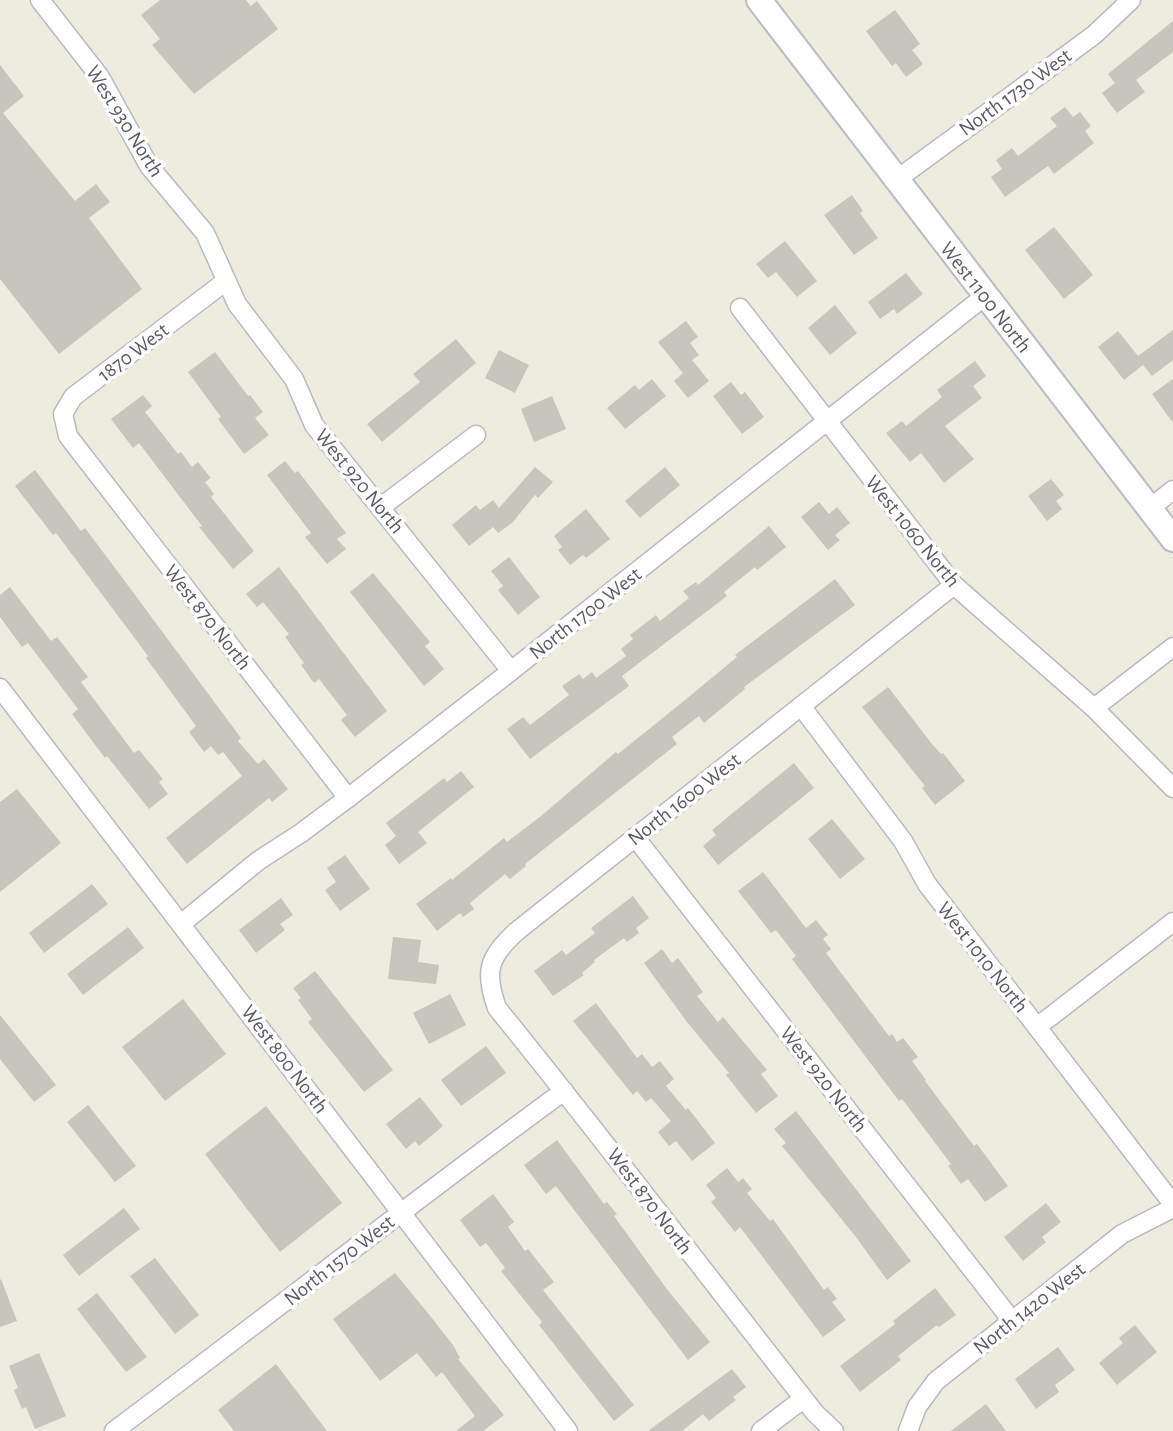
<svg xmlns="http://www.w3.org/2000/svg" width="1173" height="1431" viewBox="0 0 1173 1431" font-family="'Alegreya Sans',sans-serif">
  <rect width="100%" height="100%" fill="#edecdf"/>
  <g fill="#c8c5bc">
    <path d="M160,0H246L251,6L257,1L278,29L194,94L152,45L160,39L141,15Z"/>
    <path d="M895,10L920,44L912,50L923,64L906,77L896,63L892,66L866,31Z"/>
    <path d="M1173,21V52L1136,80L1145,92L1117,113L1102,93L1115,83L1108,74Z"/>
    <path d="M0,65L24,96L3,113L75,201L96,184L110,202L89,218L142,289L59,354L0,279Z"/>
    <path d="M1065,107L1073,117L1080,112L1091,126L1085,131L1094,143L1054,174L1048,166L1005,197L991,177L1002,169L996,160L1012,148L1018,156L1057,126L1050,118Z"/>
    <path d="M852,195L863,211L860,213L878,238L854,255L824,215Z"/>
    <path d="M1054,227L1093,275L1064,299L1025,250Z"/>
    <path d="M785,241L817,281L797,297L776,272L768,278L756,264Z"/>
    <path d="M906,273L923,294L897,314L894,309L880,319L868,302Z"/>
    <path d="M835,305L857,333L830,355L808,328Z"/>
    <path d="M686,321L698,337L690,343L699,355L692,360L709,381L688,398L674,381L683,373L658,342Z"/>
    <path d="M1173,330V360L1152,376L1143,365L1124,380L1098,347L1118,331L1138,356Z"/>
    <path d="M456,339L476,363L382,442L367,424L420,382L413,374Z"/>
    <path d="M499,350L529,365L515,393L485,378Z"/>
    <path d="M215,352L248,396L250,395L263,412L255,418L269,435L244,454L218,419L221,417L188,372Z"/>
    <path d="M975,361L986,376L973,386L982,398L945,426L974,459L944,483L921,453L910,462L886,433L902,421L906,426L942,397L937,390Z"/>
    <path d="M652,379L666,396L625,429L607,408L635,385L639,390Z"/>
    <path d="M1173,379V423L1152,394Z"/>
    <path d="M731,382L741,395L745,392L764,417L742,434L713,396Z"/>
    <path d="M143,395L152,406L145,412L178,454L181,452L192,467L198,462L211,478L205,482L214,494L211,497L254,551L233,569L199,527L202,526L139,443L133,448L111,419Z"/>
    <path d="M552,396L566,429L534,442L521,409Z"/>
    <path d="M285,461L295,473L298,471L346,533L337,539L346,549L327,564L305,537L311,533L267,475Z"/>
    <path d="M535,467L553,482L538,498L535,495L512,523L498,533L493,527L469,546L452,525L476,505L480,510L493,500L499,508Z"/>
    <path d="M665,467L680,485L640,518L625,501Z"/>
    <path d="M35,470L81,531L85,528L118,572L241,738L238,741L258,764L264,759L288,789L272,802L269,798L187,864L166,838L242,776L223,752L218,755L211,746L204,752L189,732L196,726L146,658L148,656L56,533L53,535L15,486Z"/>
    <path d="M1051,479L1064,495L1056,501L1062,509L1047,521L1028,496Z"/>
    <path d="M819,502L829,514L837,507L850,523L835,535L840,540L828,550L801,517Z"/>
    <path d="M586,509L610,539L586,558L583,555L570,565L558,550L562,547L554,536Z"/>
    <path d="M769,526L786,547L757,570L755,567L724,592L727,596L622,676L629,686L530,759L507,729L523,717L530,725L569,695L562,686L579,674L583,679L592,672L596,678L626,656L621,649L633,639L630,635L656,615L660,621L689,598L683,591L696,582L698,585Z"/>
    <path d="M509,557L540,597L518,615L498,590L503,586L491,571Z"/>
    <path d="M279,567L387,711L355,737L341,720L347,715L319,679L314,683L301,665L304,663L285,637L289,634L263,602L257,607L246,594Z"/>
    <path d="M373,573L430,642L425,646L444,669L424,686L350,592Z"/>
    <path d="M835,579L855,605L744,687L745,689L704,723L699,716L672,737L677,744L525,864L526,866L510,879L505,874L470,903L474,909L463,917L460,913L437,931L416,904L451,878L452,880L504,838L507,842L541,816L616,752L618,754L685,700L737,657L735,655Z"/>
    <path d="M10,587L51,641L57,637L88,677L81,682L134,753L139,750L163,779L159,782L168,794L149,809L107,756L105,758L72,714L78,709L28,643L22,647L0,617V595Z"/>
    <path d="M888,687L932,744L941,754L943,753L965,781L935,805L922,788L925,786L862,707Z"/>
    <path d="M794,763L814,788L718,865L703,846L716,835L712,830Z"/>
    <path d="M461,771L474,787L418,832L427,843L399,864L385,845L396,836L386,823L444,778L447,782Z"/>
    <path d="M17,789L61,843L0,892V802Z"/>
    <path d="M832,819L865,859L840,879L808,839Z"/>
    <path d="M345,855L370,889L340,911L325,890L336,882L327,868Z"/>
    <path d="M763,872L806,928L816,920L828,935L823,939L831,949L826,953L889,1036L892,1034L897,1042L903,1038L918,1057L912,1061L926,1080L925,1081L974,1146L977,1144L1008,1186L985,1202L968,1179L961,1184L948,1166L951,1164L902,1099L899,1101L792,959L796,956L776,930L771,933L738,891Z"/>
    <path d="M92,884L108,904L44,953L29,933Z"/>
    <path d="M633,896L649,918L636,928L639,933L627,942L624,938L594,960L595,962L582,973L584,975L553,996L534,971L562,950L566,955L595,933L591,928Z"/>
    <path d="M281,898L293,915L280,924L285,930L256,953L239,930Z"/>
    <path d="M128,927L144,948L83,995L67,974Z"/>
    <path d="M393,937L421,940L418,962L439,965L436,984L388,979Z"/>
    <path d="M662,949L672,963L678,958L703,992L697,996L718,1022L723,1017L767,1070L761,1074L778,1096L756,1113L726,1075L729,1073L687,1022L644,963Z"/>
    <path d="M315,971L393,1070L364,1092L308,1022L312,1019L298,1000L301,998L293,988Z"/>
    <path d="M450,994L466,1025L429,1044L413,1013Z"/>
    <path d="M183,999L226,1054L165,1101L122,1047Z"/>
    <path d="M596,1003L637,1058L642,1054L652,1067L660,1061L674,1079L666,1086L686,1110L688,1108L715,1143L692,1161L676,1141L669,1146L658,1132L671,1121L651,1098L646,1102L637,1091L633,1095L573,1021Z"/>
    <path d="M0,1015L56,1085L34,1102L0,1059Z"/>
    <path d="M486,1046L506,1073L461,1106L441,1080Z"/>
    <path d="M420,1097L443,1126L419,1146L415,1141L406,1149L386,1124Z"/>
    <path d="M88,1105L136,1166L115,1182L67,1122Z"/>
    <path d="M266,1106L342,1203L280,1252L205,1154Z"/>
    <path d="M796,1111L911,1261L887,1280L856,1237L782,1146L786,1143L774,1129Z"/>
    <path d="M557,1140L604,1204L607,1202L617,1214L614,1216L666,1288L710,1342L688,1360L556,1186L546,1194L524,1165Z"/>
    <path d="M727,1168L738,1182L743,1178L752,1189L747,1193L770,1221L773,1219L824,1290L828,1287L837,1299L832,1302L846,1320L823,1337L740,1227L735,1232L711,1202L716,1198L706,1185Z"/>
    <path d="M493,1194L514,1222L508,1227L525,1251L528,1249L554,1282L543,1290L634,1405L614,1421L539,1325L542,1322L501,1271L505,1268L486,1243L480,1247L460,1220Z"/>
    <path d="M1046,1203L1061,1222L1042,1237L1046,1242L1023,1261L1004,1237Z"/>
    <path d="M124,1208L140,1229L79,1276L63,1255Z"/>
    <path d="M155,1258L199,1315L175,1334L130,1276Z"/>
    <path d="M395,1273L431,1317L453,1345L460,1358L458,1359L504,1415L483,1431H456L475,1416L442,1372L436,1377L417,1353L380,1381L333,1319Z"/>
    <path d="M1,1279L17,1321L0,1327V1280Z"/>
    <path d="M935,1288L956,1315L939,1327L937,1325L898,1356L901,1360L860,1392L840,1366L895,1324L893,1321Z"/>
    <path d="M97,1293L147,1357L126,1372L77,1309Z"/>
    <path d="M1135,1325L1157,1352L1117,1385L1099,1363L1123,1343L1119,1338Z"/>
    <path d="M1058,1347L1075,1370L1055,1385L1059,1392L1036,1409L1015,1379Z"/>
    <path d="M39,1353L66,1416L35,1429L26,1407L22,1409L14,1390L18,1388L9,1366Z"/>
    <path d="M276,1364L327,1431H234L218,1410Z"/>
    <path d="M732,1369L746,1387L733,1397L736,1400L709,1421L703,1414L682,1431H648Z"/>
    <path d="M986,1404L1006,1431H951Z"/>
  </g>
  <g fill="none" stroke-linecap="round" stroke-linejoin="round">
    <defs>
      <g id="minor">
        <path d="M40,0L100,77L149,166L205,233L237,304L294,379L314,425L511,671"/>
        <path d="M896,180L1094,35L1131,0"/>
        <path d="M226,281L73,397L63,414L68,436L348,798"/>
        <path d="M740,308L954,585L1094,708L1173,788"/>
        <path d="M381,507L476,435"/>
        <path d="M1150,508L1173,490"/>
        <path d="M0,688L568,1431"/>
        <path d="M801,706L903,841L927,884L1173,1204"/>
        <path d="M1094,708L1173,647"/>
        <path d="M635,837L1013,1322"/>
        <path d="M181,924L258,861L301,833L348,798L511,671L985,296"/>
        <path d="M1037,1027L1173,922"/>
        <path d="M114,1431C265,1318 412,1202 564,1091"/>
        <path d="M761,1431L803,1399"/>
        <path d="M834,1431L815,1413C709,1278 605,1141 497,1008C484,972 488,957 517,931L954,585"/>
        <path d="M908,1431L917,1407L936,1381L1122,1234L1173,1208"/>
      </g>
      <path id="secondary" d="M759,0L1173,539"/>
    </defs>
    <use href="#minor" stroke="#b8bac0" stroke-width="21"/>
    <use href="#secondary" stroke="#b8bcc3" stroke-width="28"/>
    <use href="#minor" stroke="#fff" stroke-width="18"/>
    <use href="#secondary" stroke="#fff" stroke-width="24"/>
  </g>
  <g text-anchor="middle" stroke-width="7" stroke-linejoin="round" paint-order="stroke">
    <g font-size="21" fill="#585c62" stroke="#fff">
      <text transform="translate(1015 92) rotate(-36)" y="7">North 1730 West</text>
      <text transform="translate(125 121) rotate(58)" y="7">West 930 North</text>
      <text transform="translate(986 297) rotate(52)" y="7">West 1100 North</text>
      <text transform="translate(133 352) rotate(-37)" y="7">1870 West</text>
      <text transform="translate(360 481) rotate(51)" y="7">West 920 North</text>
      <text transform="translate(913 531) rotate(51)" y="7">West 1060 North</text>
      <text transform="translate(585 613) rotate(-38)" y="7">North 1700 West</text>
      <text transform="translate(208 617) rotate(52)" y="7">West 870 North</text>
      <text transform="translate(684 799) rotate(-38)" y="7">North 1600 West</text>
      <text transform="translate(983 957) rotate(52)" y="7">West 1010 North</text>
      <text transform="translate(285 1059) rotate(53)" y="7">West 800 North</text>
      <text transform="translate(824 1079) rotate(52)" y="7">West 920 North</text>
      <text transform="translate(650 1201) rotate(53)" y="7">West 870 North</text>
      <text transform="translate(339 1260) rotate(-38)" y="7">North 1570 West</text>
      <text transform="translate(1029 1308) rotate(-38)" y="7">North 1420 West</text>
    </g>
  </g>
</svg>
